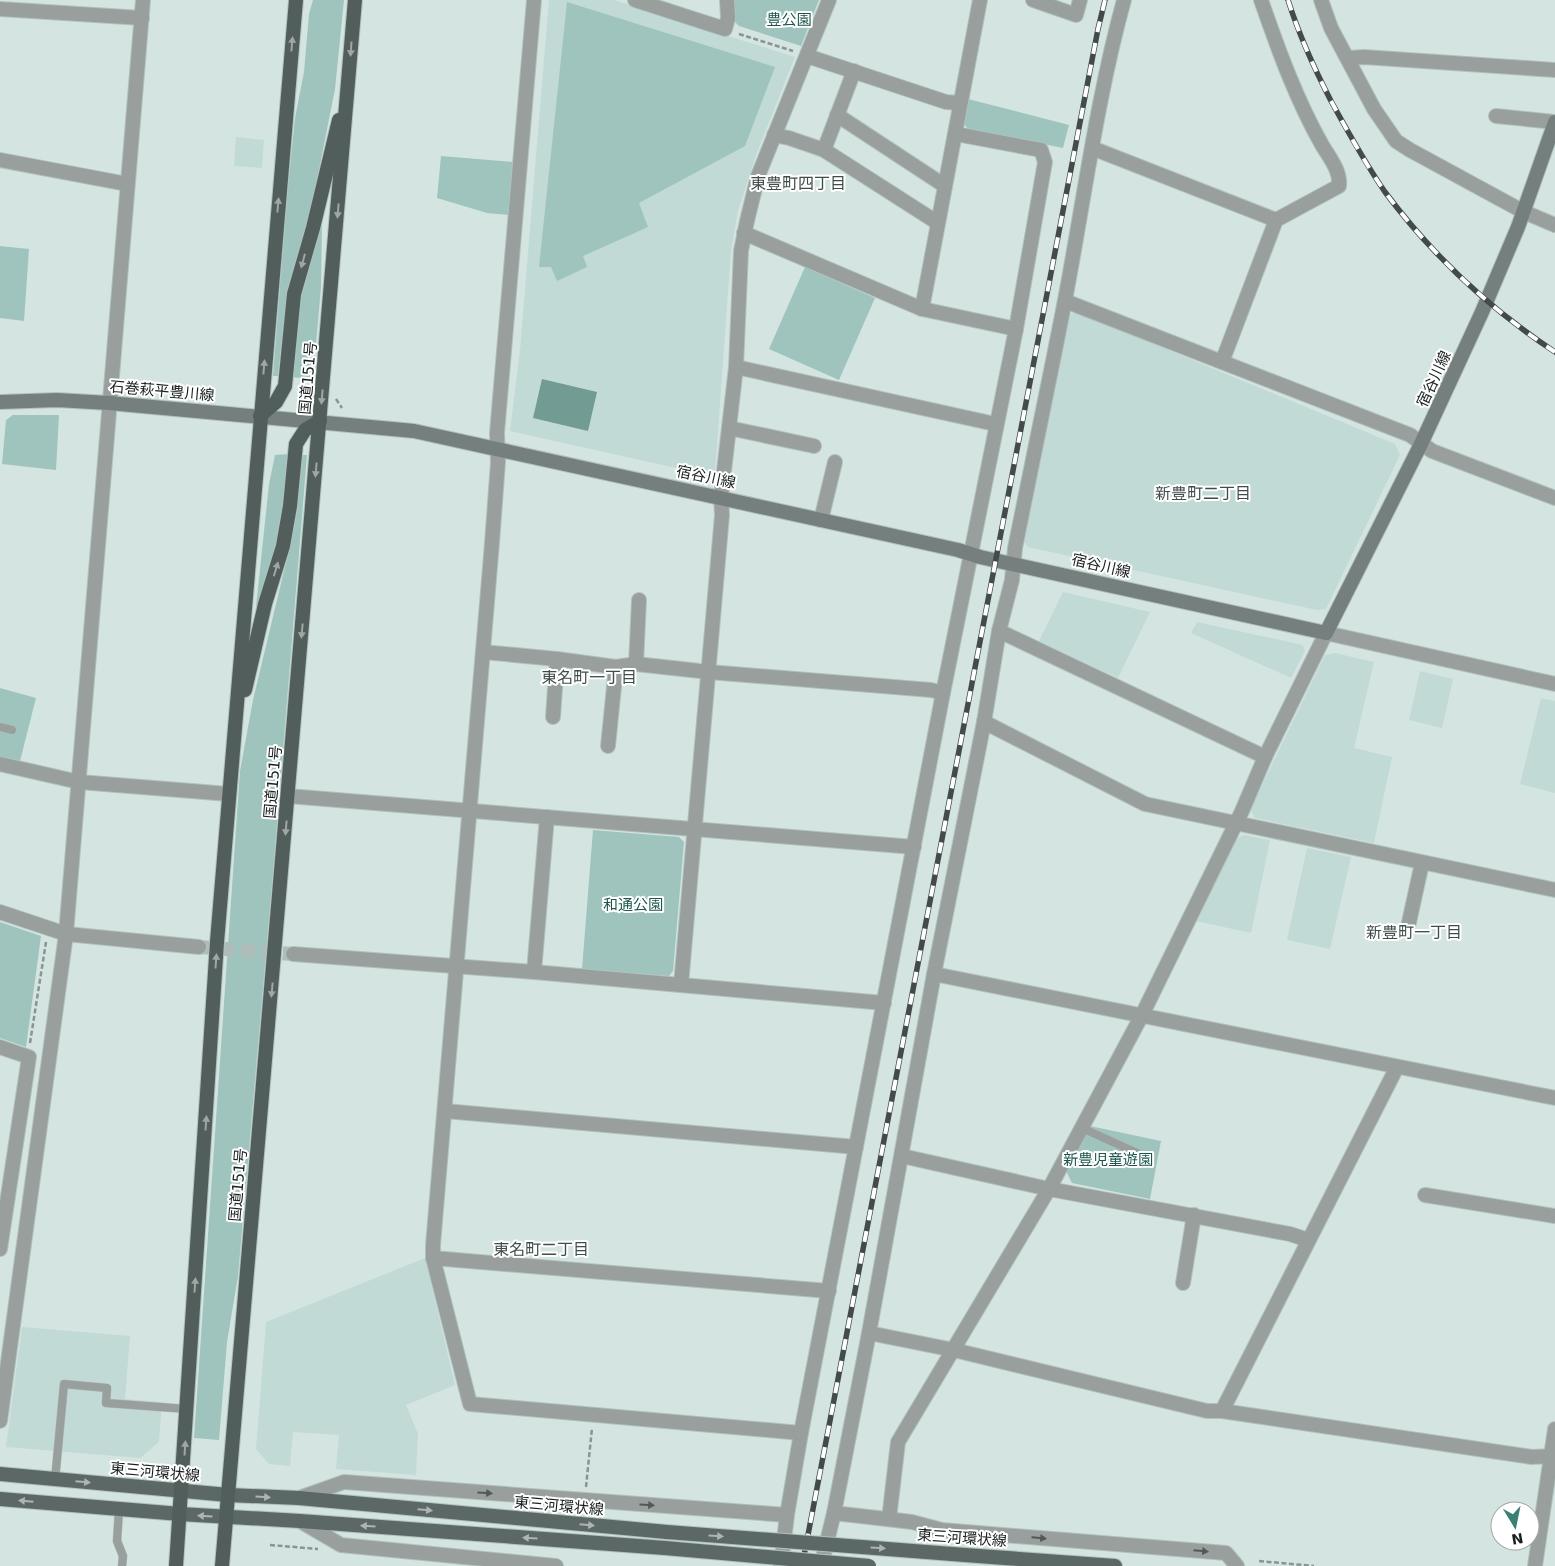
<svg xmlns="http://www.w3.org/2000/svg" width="1555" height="1566" viewBox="0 0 1555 1566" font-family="'DejaVu Sans','Noto Sans JP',sans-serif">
  <rect width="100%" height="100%" fill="#d4e5e1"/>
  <g fill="#c1dad5">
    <path d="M549,0H614L795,57L756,155L738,211L731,251L715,473L712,476L510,431L520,350Z"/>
    <path d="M236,137L264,140L262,168L234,166Z"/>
    <path d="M1077,312L1395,444L1400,455L1326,609L1317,610L1028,547L1022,540L1070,315Z"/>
    <path d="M1063,592L1150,612L1118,678L1039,641Z"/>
    <path d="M1197,622L1303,645L1305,651L1291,678L1191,633Z"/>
    <path d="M1335,653L1374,662L1354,748L1392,757L1374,843L1255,818L1250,810L1325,655Z"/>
    <path d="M1420,671L1453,679L1442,728L1409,720Z"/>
    <path d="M1541,698L1555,701V793L1520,784Z"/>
    <path d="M1244,835L1270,840L1251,933L1196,921L1237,838Z"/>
    <path d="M1307,848L1351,857L1330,949L1287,940Z"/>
    <path d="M425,1258L455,1385L406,1405L418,1434L416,1475L336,1469L339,1435L293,1432L290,1466L269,1464L256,1449L266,1322Z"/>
    <path d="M22,1327L130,1336L125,1399L162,1402L159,1442L140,1458L6,1447Z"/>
  </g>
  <g fill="#9fc4bd">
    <path d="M313,0H344L335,89L314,195L286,302L278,376H273L286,207L295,118L304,72L309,14Z"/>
    <path d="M733,0H819L801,46L739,26L733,20Z"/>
    <path d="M567,2L775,67L745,146L639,203L648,227L583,256L587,267L557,281L551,267H539Z"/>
    <path d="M968,99L1069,125L1063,148L968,129L963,123Z"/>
    <path d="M441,156L513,162L509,215L487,213L437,198Z"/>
    <path d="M318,226H322L321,287L313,379L290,377L300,295Z"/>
    <path d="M0,246L29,249L24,321L0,318Z"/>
    <path d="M805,267L875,298L839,380L769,349Z"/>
    <path d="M13,415H59L56,470L2,464L6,420Z"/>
    <path d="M289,454L284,514L276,553L258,609L256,607L269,484L275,455Z"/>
    <path d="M301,455H307L273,873L238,1276L227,1342L219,1440L194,1438L240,771L253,700L294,529Z"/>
    <path d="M0,688L36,698L20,761L0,757Z"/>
    <path d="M593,830L679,837L684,842L673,971L669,976L582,969Z"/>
    <path d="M0,922L41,936L26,1047L0,1038Z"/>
    <path d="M1090,1126L1161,1141L1150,1199L1072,1183L1066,1171Z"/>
  </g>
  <path fill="#729b93" d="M542,379L597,392L588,431L533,418Z"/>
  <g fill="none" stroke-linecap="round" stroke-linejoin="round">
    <path stroke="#afbdba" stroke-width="14" stroke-dasharray="14 7" stroke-linecap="butt" d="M199,947L293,954"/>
    <defs>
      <g id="service">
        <path d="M0,727L12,730"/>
        <path d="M1082,1128L1137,1153"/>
        <path d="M55,1480L64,1384L107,1388L106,1403L187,1409"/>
        <path d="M119,1510L117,1541L123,1556L122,1566"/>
      </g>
      <g id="minor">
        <path d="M534,0L497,433L498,462L492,543L433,1245V1258L470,1404L801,1433"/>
        <path d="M635,0L725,29L728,18L727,0"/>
        <path d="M1033,0L1076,15L1080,0"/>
        <path d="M1124,0C1097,98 1084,200 1065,300C1049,383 1031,466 1015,548L1012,580L999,631L984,722L934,974L869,1333L834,1513L912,1522L942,1530L1226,1553L1237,1566"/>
        <path d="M1321,0L1331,28L1374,109L1396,141L1410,150L1524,212L1555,225"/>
        <path d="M0,9L142,18"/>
        <path d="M807,56L946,102L960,103"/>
        <path d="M1348,58L1364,57L1555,70"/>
        <path d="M837,115L945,186"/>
        <path d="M1496,116L1555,122"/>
        <path d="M774,135L789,138L824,150L938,223"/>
        <path d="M1092,148L1276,220"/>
        <path d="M824,150L854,71"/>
        <path d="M0,160L127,184"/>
        <path d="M744,233L922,309L1016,329"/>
        <path d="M1065,301L1410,435L1432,451L1555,498"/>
        <path d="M922,309L980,0"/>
        <path d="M1222,362L1276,220L1339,186C1341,171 1329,157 1322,145C1296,99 1278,49 1261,0"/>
        <path d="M736,367L995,424"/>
        <path d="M729,428L814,446"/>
        <path d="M821,520L835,462"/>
        <path d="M999,631L1265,757"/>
        <path d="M483,652L557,659L616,667L636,664L709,672L931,690L943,693"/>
        <path d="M636,664L639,600"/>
        <path d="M553,717L557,659"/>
        <path d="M984,722L1145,804L1555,890"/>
        <path d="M608,746L616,667"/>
        <path d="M0,764L79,782L229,794"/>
        <path d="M288,796L914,847"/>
        <path d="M0,912L66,934L199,947"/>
        <path d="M1408,927L1422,863"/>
        <path d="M293,954L534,972L884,1003"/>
        <path d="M534,972L547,817"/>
        <path d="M934,974L1555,1098"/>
        <path d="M681,985L722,515L721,497L736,367L741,251L747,221L758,176L829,0"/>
        <path d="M0,1047L29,1057L0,1249"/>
        <path d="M445,1111L856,1147"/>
        <path d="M902,1156L1049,1189L1290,1234L1308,1240"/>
        <path d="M1425,1195L1555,1216"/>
        <path d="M433,1258L829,1291"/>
        <path d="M1183,1283L1194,1215"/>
        <path d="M869,1333L954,1350L1207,1411H1222L1532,1457L1555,1456"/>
        <path d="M1222,1411L1397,1067"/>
        <path d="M0,1421L66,934L143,0"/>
        <path d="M299,1498L344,1482L787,1515"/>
        <path d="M300,1521L341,1545L556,1566"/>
        <path d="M781,1566L787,1515L801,1433L943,693L1016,329L1045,162L1041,150L956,134"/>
      </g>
      <g id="tertiary">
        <path d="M889,1519L898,1442L1049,1189L1142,1015L1242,811L1265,757L1326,633L1555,684"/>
        <path d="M821,1566L834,1513"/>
        <path d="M1535,1566L1555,1429"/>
      </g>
      <path id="secondary" d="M0,402L57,400L109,403L414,431L958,550L980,557L1326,633L1421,444L1482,312L1518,227L1555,122"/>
      <g id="primary">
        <path d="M0,1474L228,1495L299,1498L667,1532"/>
        <path d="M0,1499L180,1514L300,1521L665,1548"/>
        <path d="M965,1555L1115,1566"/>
      </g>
      <g id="trunk">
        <path d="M260,416L276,402L285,386L294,294L313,228L339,120"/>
        <path d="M245,690L265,604L283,546L290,506L296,444L305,430L320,421"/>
        <path d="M176,1566L217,942L296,0"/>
        <path d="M222,1566L355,0"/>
      </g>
    </defs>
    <use href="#service" stroke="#b2c1be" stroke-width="9"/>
    <use href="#minor" stroke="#b2c1be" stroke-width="16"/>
    <use href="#tertiary" stroke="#b2c1be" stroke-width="16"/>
    <use href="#secondary" stroke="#b2c1be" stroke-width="16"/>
    <use href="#primary" stroke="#b2c1be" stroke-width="16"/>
    <use href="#trunk" stroke="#b2c1be" stroke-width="16"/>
    <g stroke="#889592" stroke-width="2.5" stroke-dasharray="5 2.5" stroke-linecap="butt">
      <path d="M739,34L793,51"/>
      <path d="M336,399L342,408"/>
      <path d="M30,1043L46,942"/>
      <path d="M586,1487L592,1428"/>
      <path d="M270,1545L318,1549"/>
      <path d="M1259,1561L1314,1566"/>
    </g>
    <use href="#service" stroke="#989f9d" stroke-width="8"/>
    <use href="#minor" stroke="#989f9d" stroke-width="14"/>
    <use href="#tertiary" stroke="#989f9d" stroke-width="14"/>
    <use href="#secondary" stroke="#757f7d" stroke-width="14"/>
    <use href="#primary" stroke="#5c6866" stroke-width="14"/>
    <use href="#trunk" stroke="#525e5c" stroke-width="14"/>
    <defs>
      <g id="rail">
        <path d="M1288,0C1299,35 1314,68 1331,101C1348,132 1365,163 1385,192C1432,255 1490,309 1555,352"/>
        <path d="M802,1566L1098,29L1105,0"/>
      </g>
    </defs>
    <use href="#rail" stroke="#434b4a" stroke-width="5.5"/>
    <use href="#rail" stroke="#fff" stroke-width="4" stroke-dasharray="11" stroke-linecap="butt"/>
    <defs>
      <g id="primary-bridge">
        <path d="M667,1532L965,1555"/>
        <path d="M665,1548L869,1566"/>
      </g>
    </defs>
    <use href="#primary-bridge" stroke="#b2c1be" stroke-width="16" stroke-linecap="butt"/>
    <use href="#primary-bridge" stroke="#5c6866" stroke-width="14"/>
  </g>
  <defs><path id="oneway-solid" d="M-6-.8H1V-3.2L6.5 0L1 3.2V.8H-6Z" transform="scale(1.25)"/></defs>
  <g fill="#a0a6a5">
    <use href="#oneway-solid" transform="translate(292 44) rotate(-85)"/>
    <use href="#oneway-solid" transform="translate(351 49) rotate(94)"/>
    <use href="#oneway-solid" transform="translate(278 205) rotate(-85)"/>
    <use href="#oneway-solid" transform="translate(338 211) rotate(95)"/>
    <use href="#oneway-solid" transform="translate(303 261) rotate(105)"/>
    <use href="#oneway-solid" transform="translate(264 367) rotate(-85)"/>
    <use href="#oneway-solid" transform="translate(322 397) rotate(95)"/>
    <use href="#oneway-solid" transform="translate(316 470) rotate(95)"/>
    <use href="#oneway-solid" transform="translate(276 569) rotate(-73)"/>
    <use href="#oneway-solid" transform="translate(302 631) rotate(95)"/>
    <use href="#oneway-solid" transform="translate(286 828) rotate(95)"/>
    <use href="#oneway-solid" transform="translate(216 961) rotate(-86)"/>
    <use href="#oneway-solid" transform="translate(272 990) rotate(95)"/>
    <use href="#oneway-solid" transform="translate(206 1123) rotate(-86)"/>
    <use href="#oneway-solid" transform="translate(195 1285) rotate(-86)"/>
    <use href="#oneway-solid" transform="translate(185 1448) rotate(-86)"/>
  </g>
  <g fill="#aeb4b2">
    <use href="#oneway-solid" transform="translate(83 1482) rotate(5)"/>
    <use href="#oneway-solid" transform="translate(263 1497) rotate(3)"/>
    <use href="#oneway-solid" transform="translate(26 1501) rotate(-175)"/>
    <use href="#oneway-solid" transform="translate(425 1510) rotate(5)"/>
    <use href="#oneway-solid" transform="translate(205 1516) rotate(-177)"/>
    <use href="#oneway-solid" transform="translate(587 1525) rotate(5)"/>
    <use href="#oneway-solid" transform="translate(368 1526) rotate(-176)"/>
    <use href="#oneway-solid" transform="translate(716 1536) rotate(4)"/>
    <use href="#oneway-solid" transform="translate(530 1538) rotate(-176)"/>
    <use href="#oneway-solid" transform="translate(878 1548) rotate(4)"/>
  </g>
  <g fill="#525957">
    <use href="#oneway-solid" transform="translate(485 1493) rotate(4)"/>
    <use href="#oneway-solid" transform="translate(647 1505) rotate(4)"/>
    <use href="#oneway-solid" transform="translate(1039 1538) rotate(5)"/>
    <use href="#oneway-solid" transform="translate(1201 1551) rotate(5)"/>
  </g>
  <g text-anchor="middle" stroke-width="4" stroke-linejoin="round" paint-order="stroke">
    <g font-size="15" fill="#1d564e" stroke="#fff">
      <text x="789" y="25">豊公園</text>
      <text x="633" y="910">和通公園</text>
      <text x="1108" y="1165">新豊児童遊園</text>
    </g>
    <g font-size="15" fill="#191f1e" stroke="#fff">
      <text transform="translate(308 378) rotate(-85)" y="5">国道151号</text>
      <text transform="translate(1434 379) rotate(-65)" y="5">宿谷川線</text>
      <text transform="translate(162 391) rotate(5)" y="5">石巻萩平豊川線</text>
      <text transform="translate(706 477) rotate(12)" y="5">宿谷川線</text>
      <text transform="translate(1101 566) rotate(13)" y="5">宿谷川線</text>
      <text transform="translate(273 782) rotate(-85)" y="5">国道151号</text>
      <text transform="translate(238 1185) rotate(-85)" y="5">国道151号</text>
      <text transform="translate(155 1472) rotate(5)" y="5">東三河環状線</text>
      <text transform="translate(559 1506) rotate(5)" y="5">東三河環状線</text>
      <text transform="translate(962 1538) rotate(4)" y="5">東三河環状線</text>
    </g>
    <g font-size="16" fill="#404e4b" stroke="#fff">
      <text x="798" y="189">東豊町四丁目</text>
      <text x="1203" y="499">新豊町二丁目</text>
      <text x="589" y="683">東名町一丁目</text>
      <text x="1414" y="938">新豊町一丁目</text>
      <text x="541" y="1255">東名町二丁目</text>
    </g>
  </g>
  <g transform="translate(1515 1526) rotate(170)"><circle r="24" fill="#ffffff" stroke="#a3a5a5"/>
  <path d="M0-4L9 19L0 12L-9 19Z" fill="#3a7f74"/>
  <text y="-8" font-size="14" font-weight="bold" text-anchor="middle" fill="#191f1e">N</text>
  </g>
</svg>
